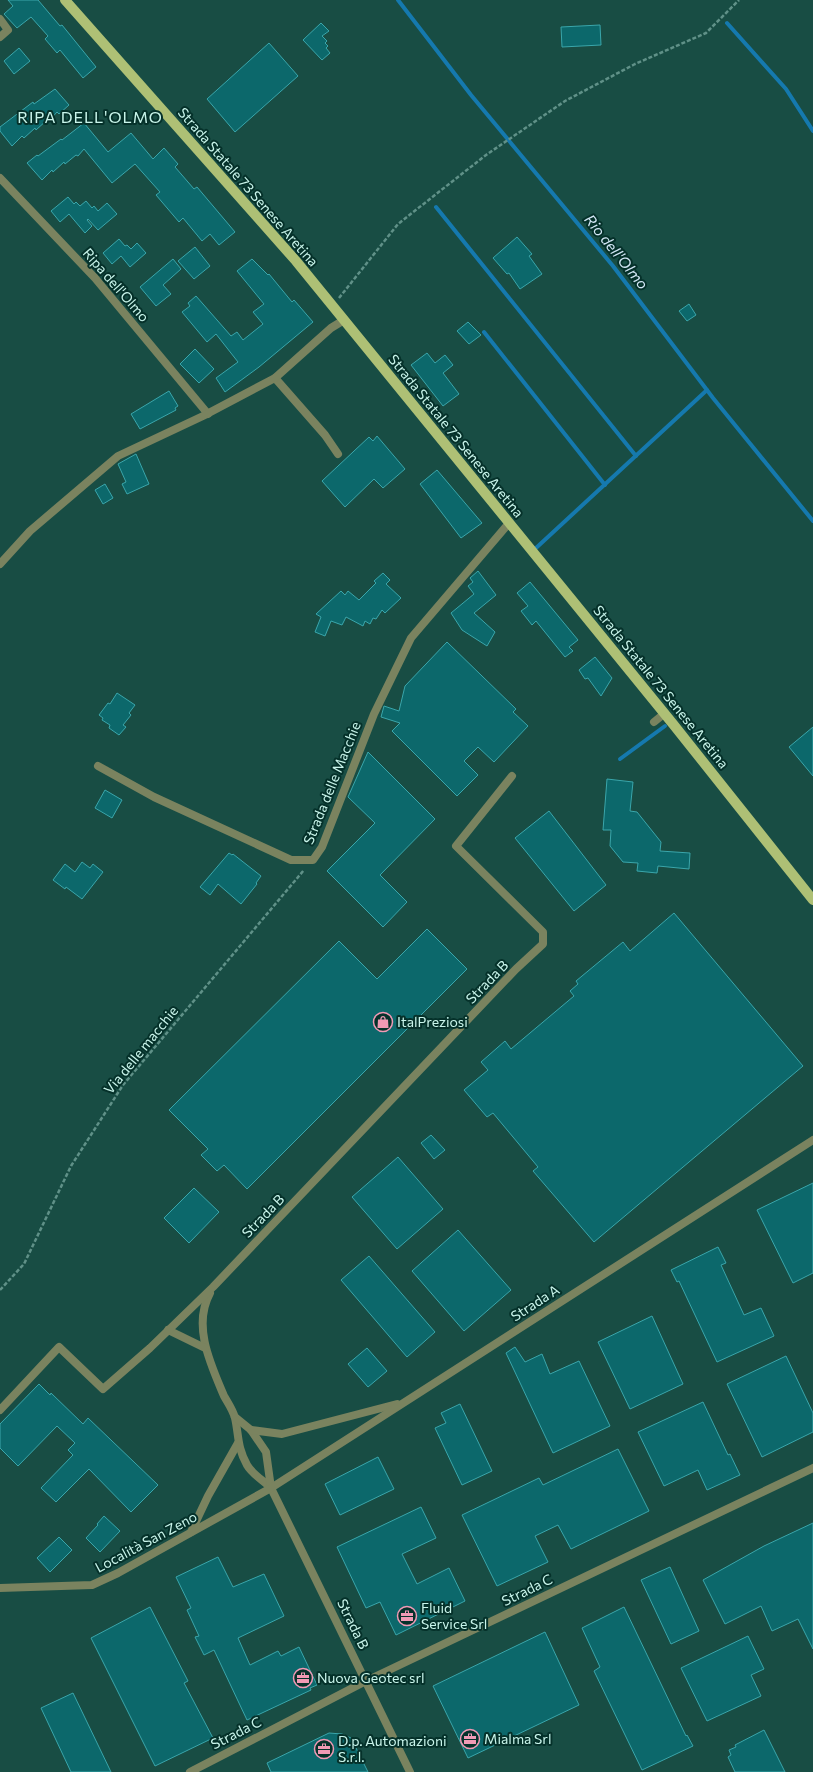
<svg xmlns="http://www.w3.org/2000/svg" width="813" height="1772" viewBox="0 0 813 1772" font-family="Commissioner,sans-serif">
  <rect width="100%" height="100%" fill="#184d44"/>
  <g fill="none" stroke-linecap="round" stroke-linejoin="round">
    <g stroke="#1579ae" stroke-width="4">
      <path d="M398,0L471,95L613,266L713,398L813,521"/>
      <path d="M727,23L786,89L813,131"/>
      <path d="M436,207L636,456"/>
      <path d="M484,332L605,485"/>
      <path d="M536,548L707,390"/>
      <path d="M620,759L665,726"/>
    </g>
  </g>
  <g fill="#0c686b" stroke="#3aa6ab">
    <path d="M8,0H38L60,26L62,25L96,67L83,78L60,50L57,53L45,39L48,36L31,17L17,28L4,14L13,6Z"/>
    <path d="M321,23L329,31L322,36L327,41L325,43L328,46L326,48L330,53L322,60L303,40Z"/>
    <path d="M600,25L601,45L562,47L561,27Z"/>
    <path d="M269,43L298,76L235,132L207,99Z"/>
    <path d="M19,48L30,61L14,74L4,61Z"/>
    <path d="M55,89L69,105L59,114L57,112L48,122L47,120L36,130L35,128L24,138L22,136L12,146L0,131V127L33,102L34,104Z"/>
    <path d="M84,123L108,152L131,133L153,159L164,148L178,164L175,167L194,189L197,187L235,232L219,245L210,234L202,241L183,218L179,222L156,195L160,192L135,164L112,183L84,149L78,156L76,155L65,164L64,162L53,172L52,170L42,180L27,163L37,155L38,156L61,139L62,140Z"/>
    <path d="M68,197L74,204L76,202L80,206L86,201L92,208L94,206L98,211L107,203L117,214L98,230L88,219L87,220L92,226L85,233L69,214L60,222L51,211Z"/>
    <path d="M517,237L532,254L529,256L542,274L520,289L509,273L507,274L493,258Z"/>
    <path d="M119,239L125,246L127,245L131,249L137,243L146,253L130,267L121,256L112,264L103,253Z"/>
    <path d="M195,247L210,266L194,279L178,261Z"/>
    <path d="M173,259L181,269L163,285L171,294L156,306L140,287Z"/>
    <path d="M252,259L268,275L269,274L292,302L294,300L313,322L259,367L225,392L216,378L238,362L216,334L207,342L182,312L190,306L188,303L196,296L231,336L237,332L243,340L263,324L253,312L264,304L237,271Z"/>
    <path d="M689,304L696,315L687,321L679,311Z"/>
    <path d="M468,322L481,335L469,344L457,331Z"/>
    <path d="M195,349L214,369L199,383L180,364Z"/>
    <path d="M427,353L435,363L445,355L453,365L443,373L459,394L443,406L411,365Z"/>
    <path d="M169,391L178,406L175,408L176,410L140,429L131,414Z"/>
    <path d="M377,436L405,469L383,488L374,479L345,507L322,481L369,437L373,441Z"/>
    <path d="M136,454L149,484L127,494L122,484L126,482L118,464Z"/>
    <path d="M437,470L482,523L461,538L420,484Z"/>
    <path d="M105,484L113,498L103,504L95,490Z"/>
    <path d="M478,571L496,595L474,613L495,632L487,646L462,630L451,613L474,594L468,586L473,582L470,578Z"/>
    <path d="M383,573L390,580L386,584L401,598L385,613L382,610L376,619L373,618L370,624L365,621L363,626L346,617L342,625L331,621L325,636L315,632L321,617L316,614L341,591L345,595L348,591L359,600L376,583L374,581Z"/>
    <path d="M530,582L578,640L569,647L573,651L565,657L536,621L532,625L521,611L528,606L517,593Z"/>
    <path d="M447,642L516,709L513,712L528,726L494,762L478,747L464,761L478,775L457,796L392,731L400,723L381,717L384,706L399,711L405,686Z"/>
    <path d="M595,657L612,678L601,696L588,678L585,679L579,670Z"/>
    <path d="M117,693L135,705L129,713L131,715L123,725L126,727L119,735L109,728L110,725L102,720L103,718L99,715L108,703L110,704Z"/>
    <path d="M813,727V776L789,747Z"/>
    <path d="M368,752L435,819L380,875L407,902L383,927L327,871L375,823L348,797Z"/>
    <path d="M607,779L633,782L630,811L637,812L661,842L660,851L690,853L689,869L658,866L657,873L637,871L638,863L623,862L610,846L611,830H603Z"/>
    <path d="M105,790L122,800L112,818L95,808Z"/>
    <path d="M549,811L606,885L574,911L515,838Z"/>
    <path d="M229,853L232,855L233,854L261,876L256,883L257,884L241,904L218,884L210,895L200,887Z"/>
    <path d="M82,862L90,868L93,864L103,872L82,899L66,887L65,889L53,880L65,864L75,872Z"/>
    <path d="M674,913L803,1066L594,1242L533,1171L538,1167L493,1113L487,1117L464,1090L488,1070L481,1062L505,1041L511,1049L574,996L570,991L578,984L576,981L623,942L630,951Z"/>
    <path d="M427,929L467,969L247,1189L224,1165L217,1171L201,1155L208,1149L169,1110L339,941L377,979Z"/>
    <path d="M431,1135L445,1150L434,1159L421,1143Z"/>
    <path d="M398,1157L443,1209L397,1249L352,1197Z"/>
    <path d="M813,1183V1273L793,1283L757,1210Z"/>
    <path d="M194,1188L219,1212L189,1243L164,1218Z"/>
    <path d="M458,1230L511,1290L464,1331L412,1271Z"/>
    <path d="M718,1247L726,1263L721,1265L744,1315L761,1308L774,1336L717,1362L679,1281L677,1282L671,1270Z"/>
    <path d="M369,1256L435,1332L407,1357L341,1280Z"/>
    <path d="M652,1316L683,1384L630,1409L598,1342Z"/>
    <path d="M515,1347L525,1362L542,1354L550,1374L579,1361L610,1426L553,1453L506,1353Z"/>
    <path d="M367,1348L387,1371L368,1387L348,1364Z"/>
    <path d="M786,1356L813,1413V1432L762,1457L727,1384Z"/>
    <path d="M39,1384L50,1395L51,1393L83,1424L88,1418L158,1485L131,1512L89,1469L56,1502L41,1488L73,1455L68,1450L75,1443L57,1426L18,1466L0,1448V1424Z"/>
    <path d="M703,1402L728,1455L730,1454L740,1475L707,1490L698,1470L664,1486L638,1432Z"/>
    <path d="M460,1404L492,1471L462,1485L435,1428L446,1423L441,1413Z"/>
    <path d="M618,1449L649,1511L571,1549L558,1525L535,1536L548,1562L497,1586L462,1515L539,1478L543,1485Z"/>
    <path d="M378,1457L394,1489L340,1515L325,1484Z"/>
    <path d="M421,1507L436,1538L402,1554L417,1584L449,1568L465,1601L396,1635L380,1602L366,1608L337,1547Z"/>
    <path d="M104,1516L120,1531L100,1552L86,1538L98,1525L97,1524Z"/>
    <path d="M813,1523V1649L798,1619L772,1631L761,1606L725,1624L703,1580L764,1546Z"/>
    <path d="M59,1537L72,1550L50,1572L37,1558Z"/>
    <path d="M218,1557L233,1587L264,1574L284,1616L238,1638L250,1665L278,1651L281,1656L299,1647L317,1685L310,1688L311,1690L247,1720L214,1650L204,1655L195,1637L199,1636L187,1610L191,1608L176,1577Z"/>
    <path d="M670,1567L699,1631L671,1644L641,1580Z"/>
    <path d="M150,1607L188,1681L184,1683L213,1738L155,1766L91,1638Z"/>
    <path d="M624,1607L686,1736L687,1735L693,1746L642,1770L594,1671L600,1667L582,1628Z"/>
    <path d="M545,1632L579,1705L468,1758L433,1686Z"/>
    <path d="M748,1636L764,1669L751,1675L761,1696L707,1721L681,1668Z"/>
    <path d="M73,1693L111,1772H71L41,1708Z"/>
    <path d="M764,1730L785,1772H735L728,1757L731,1755L729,1750L736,1747L735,1745Z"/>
    <path d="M329,1733L342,1734L351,1738L368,1772H271L267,1763Z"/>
  </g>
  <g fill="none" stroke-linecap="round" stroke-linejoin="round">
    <g stroke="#609188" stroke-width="2.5" stroke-dasharray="4 2" stroke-linecap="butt">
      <path d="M339,298L398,224L486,155L565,101L635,64L706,33L739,0"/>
      <path d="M0,1290L24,1264L71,1166L123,1085L304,870"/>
    </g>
    <g stroke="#7a835f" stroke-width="8">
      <path d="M0,19L8,30L0,37"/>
      <path d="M0,178L95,278L208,414"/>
      <path d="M275,378L325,435L338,454"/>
      <path d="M0,564L30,531L118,456L203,416L275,378L331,328L344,320"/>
      <path d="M654,722L665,713"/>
      <path d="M98,766L154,797L291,860H313L322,847L374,714L411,638L509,523"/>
      <path d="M210,1293C192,1326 211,1365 224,1396C228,1403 233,1410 235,1418C239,1436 237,1447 247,1465C252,1474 264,1481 271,1488"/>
      <path d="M168,1330L205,1348"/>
      <path d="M0,1410L59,1347L103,1389L150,1348L213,1287L516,969L543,944V932L456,846L512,776"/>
      <path d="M235,1417L251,1430L266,1452L271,1488L410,1772"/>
      <path d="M251,1430L282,1434L397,1404"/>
      <path d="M191,1532L208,1496L238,1443"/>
      <path d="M0,1588L92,1585L118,1573L271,1488L813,1140"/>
      <path d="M190,1772L366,1681L813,1468"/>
    </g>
    <path stroke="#aec075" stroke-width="10" d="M65,0L296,261L673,724L813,900"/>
  </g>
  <defs>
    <symbol id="shop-ring" viewBox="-11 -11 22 22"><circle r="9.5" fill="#05312a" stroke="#f09ab5" stroke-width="1.5"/><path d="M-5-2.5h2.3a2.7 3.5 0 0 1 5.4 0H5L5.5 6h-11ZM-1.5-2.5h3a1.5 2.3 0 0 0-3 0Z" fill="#f09ab5"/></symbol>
    <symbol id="office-ring" viewBox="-11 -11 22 22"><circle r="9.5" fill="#05312a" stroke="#f09ab5" stroke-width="1.5"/><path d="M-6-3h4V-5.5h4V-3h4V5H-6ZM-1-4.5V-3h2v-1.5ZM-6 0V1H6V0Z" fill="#f09ab5"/></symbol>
  </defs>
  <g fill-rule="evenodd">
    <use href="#shop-ring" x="372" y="1011" width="22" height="22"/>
    <use href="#office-ring" x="396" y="1605" width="22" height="22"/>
    <use href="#office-ring" x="292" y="1667" width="22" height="22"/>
    <use href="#office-ring" x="459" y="1728" width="22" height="22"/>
    <use href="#office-ring" x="313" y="1738" width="22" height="22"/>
  </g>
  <g text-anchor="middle" stroke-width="4" stroke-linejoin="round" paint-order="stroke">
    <g font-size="14" fill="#c9f5eb" stroke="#05312a">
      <text transform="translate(248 187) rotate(49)" y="5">Strada Statale 73 Senese Aretina</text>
      <text transform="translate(116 285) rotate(49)" y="5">Ripa dell'Olmo</text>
      <text transform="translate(456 436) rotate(51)" y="5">Strada Statale 73 Senese Aretina</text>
      <text transform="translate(661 687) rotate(51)" y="5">Strada Statale 73 Senese Aretina</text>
      <text transform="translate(332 783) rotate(-68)" y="5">Strada delle Macchie</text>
      <text transform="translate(487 982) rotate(-46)" y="5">Strada B</text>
      <text transform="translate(141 1050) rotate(-51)" y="5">Via delle macchie</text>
      <text transform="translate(263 1216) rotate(-46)" y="5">Strada B</text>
      <text transform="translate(535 1303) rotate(-33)" y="5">Strada A</text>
      <text transform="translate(146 1542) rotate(-28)" y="5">Località San Zeno</text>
      <text transform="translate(527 1590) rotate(-26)" y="5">Strada C</text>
      <text transform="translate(353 1624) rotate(64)" y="5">Strada B</text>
      <text transform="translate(236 1733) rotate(-27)" y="5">Strada C</text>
    </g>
    <g font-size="14" fill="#c9f5eb" stroke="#05312a" text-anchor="start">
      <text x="397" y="1027">ItalPreziosi</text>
      <text x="421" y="1613">Fluid<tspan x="421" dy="16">Service Srl</tspan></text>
      <text x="317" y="1683">Nuova Geotec srl</text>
      <text x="484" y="1744">Mialma Srl</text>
      <text x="338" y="1746">D.p. Automazioni<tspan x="338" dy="16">S.r.l.</tspan></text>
    </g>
    <g font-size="15" font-style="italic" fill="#d2e7f5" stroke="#05312a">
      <text transform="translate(616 252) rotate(51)" y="5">Rio dell'Olmo</text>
    </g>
    <g font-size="16" letter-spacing="1" fill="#c9f5eb" stroke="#05312a">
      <text x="90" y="123">RIPA DELL'OLMO</text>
    </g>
  </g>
</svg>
